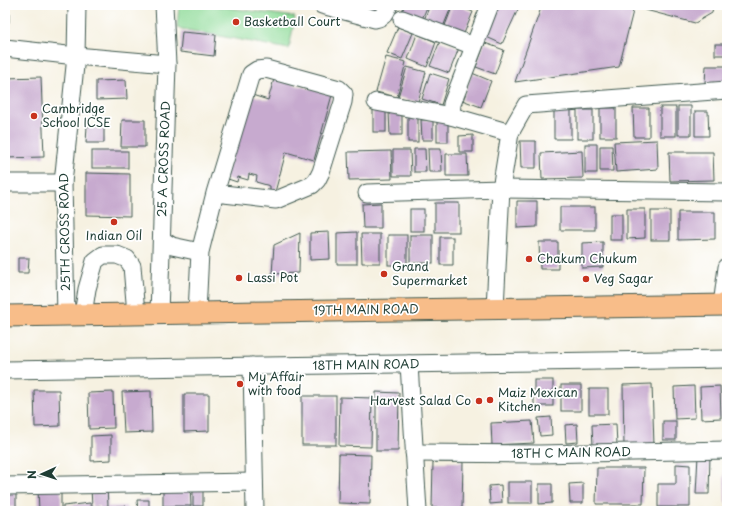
<svg xmlns="http://www.w3.org/2000/svg" width="732" height="516" viewBox="0 0 732 516" font-family="'Playpen Sans',sans-serif">
  <rect width="100%" height="100%" fill="#fff"/>
  <filter id="ink" filterUnits="userSpaceOnUse"><feTurbulence type="fractalNoise" baseFrequency=".025" numOctaves="2"/><feDisplacementMap in="SourceGraphic" scale="8" xChannelSelector="R" yChannelSelector="G"/><feConvolveMatrix kernelMatrix="1 2 1 2 8 2 1 2 1" color-interpolation-filters="sRGB"/></filter>
  <filter id="wash" filterUnits="userSpaceOnUse"><feTurbulence type="fractalNoise" baseFrequency=".012" numOctaves="4" result="noise"/><feDisplacementMap in="SourceGraphic" scale="16" xChannelSelector="R" yChannelSelector="G"/><feGaussianBlur stdDeviation="0.9" result="paint"/><feColorMatrix in="noise" values="0 0 0 0 0 0 0 0 0 0 0 0 0 0 0 0 0 1.4 0 .05"/><feComposite in="paint" operator="in"/></filter>
  <g filter="url(#wash)">
    <rect width="100%" height="100%" fill="#f6f1e1"/>
    <path fill="#8fdb99" stroke="#578c66" d="M179,5H208L295,17L289,49L177,28Z"/>
    <g id="blocks">
      <g fill="#c7aacf">
        <rect x="5" y="5" width="4" height="17"/>
        <path d="M345,5H377L375,15Z"/>
        <path d="M405,5H428L422,19L402,11Z"/>
        <path d="M430,5H452L443,27L424,20Z"/>
        <path d="M453,5H456L473,12L463,36L444,28Z"/>
        <path d="M496,5H520L502,44L482,35Z"/>
        <path d="M542,5H713L712,13L695,23L634,7L619,67L515,82Z"/>
        <path d="M398,27L413,33L402,59L387,53Z"/>
        <path d="M182,32L216,35L214,56L180,52Z"/>
        <path d="M417,34L436,42L427,67L408,59Z"/>
        <path d="M440,41L459,48L449,73L430,66Z"/>
        <path d="M485,43L504,50L495,74L476,67Z"/>
        <rect x="715" y="44" width="12" height="11"/>
        <path d="M386,57L406,62L397,97L376,92Z"/>
        <path d="M706,66H727V83H705Z"/>
        <path d="M407,67L426,72L418,102L398,97Z"/>
        <path d="M430,73L449,79L441,105L422,99Z"/>
        <path d="M472,73L491,81L481,107L462,100Z"/>
        <path d="M41,77L44,157L5,158V78Z"/>
        <path d="M274,79L332,95L314,160L286,152L275,192L270,191V186L256,182L257,176L249,174L248,180L238,177L237,182L225,178L249,94L268,100Z"/>
        <path d="M126,80L127,99L96,100V81Z"/>
        <rect x="678" y="106" width="13" height="29"/>
        <rect x="660" y="107" width="16" height="29"/>
        <rect x="373" y="108" width="13" height="24"/>
        <rect x="600" y="108" width="16" height="29"/>
        <path d="M633,108H649V137H634Z"/>
        <path d="M571,109V139H554V110Z"/>
        <rect x="577" y="110" width="16" height="29"/>
        <path d="M695,111H708L709,136H695Z"/>
        <path d="M389,112H402V135H390Z"/>
        <rect x="408" y="117" width="10" height="25"/>
        <path d="M122,120H145V147H121Z"/>
        <path d="M421,120H433V140H422Z"/>
        <rect x="437" y="121" width="11" height="21"/>
        <path d="M87,126H104V143H86Z"/>
        <path d="M473,135V152H459V136Z"/>
        <path d="M657,140L658,169L616,172L614,142Z"/>
        <path d="M520,141H536V168H521Z"/>
        <rect x="585" y="144" width="12" height="29"/>
        <path d="M600,146H612L613,171H600Z"/>
        <path d="M414,149H425L426,172H414Z"/>
        <path d="M428,149H441L442,172H429Z"/>
        <path d="M393,150H410L411,176H393Z"/>
        <rect x="92" y="151" width="36" height="17"/>
        <path d="M391,151L392,179L349,180L348,152Z"/>
        <path d="M582,151L583,178L542,179L541,153Z"/>
        <path d="M669,152H713L714,180L670,181Z"/>
        <path d="M446,154H467L468,176H446Z"/>
        <path d="M86,173L130,174V216L86,215Z"/>
        <path d="M517,201H537V227L517,228Z"/>
        <path d="M381,203V228H363L362,204Z"/>
        <rect x="435" y="203" width="24" height="29"/>
        <rect x="560" y="207" width="35" height="23"/>
        <rect x="410" y="209" width="14" height="22"/>
        <path d="M627,209H645V238L627,239Z"/>
        <rect x="651" y="211" width="19" height="29"/>
        <path d="M678,212H715V239L678,240Z"/>
        <rect x="610" y="214" width="12" height="26"/>
        <path d="M329,232L330,259L310,260V233Z"/>
        <path d="M357,232V264H337V233Z"/>
        <path d="M300,233L299,273L272,274L274,245Z"/>
        <path d="M361,234H380V263H362Z"/>
        <rect x="388" y="235" width="19" height="30"/>
        <rect x="410" y="235" width="23" height="28"/>
        <rect x="440" y="237" width="13" height="28"/>
        <path d="M539,242H558V269H540Z"/>
        <path d="M603,242V267L582,268V243Z"/>
        <path d="M18,258H29L28,273H18Z"/>
        <rect x="534" y="380" width="19" height="26"/>
        <path d="M652,384L654,446L624,447L623,385Z"/>
        <rect x="561" y="385" width="20" height="26"/>
        <path d="M694,386L695,418L675,419L674,387Z"/>
        <path d="M720,386L721,418L701,419L700,387Z"/>
        <path d="M723,386H727V417H724Z"/>
        <rect x="589" y="389" width="19" height="25"/>
        <path d="M34,390H59L60,426L35,427Z"/>
        <path d="M151,391L152,432L124,433L122,392Z"/>
        <path d="M113,392L114,428L89,429L88,393Z"/>
        <path d="M376,392L399,393L398,451H376Z"/>
        <path d="M184,394H209V431L184,432Z"/>
        <rect x="302" y="396" width="34" height="49"/>
        <path d="M340,397L372,398L371,447L339,446Z"/>
        <path d="M551,417L552,435L540,436L538,418Z"/>
        <path d="M532,421L534,443L492,445L491,423Z"/>
        <rect x="663" y="421" width="13" height="19"/>
        <path d="M577,424L578,442L566,443L565,425Z"/>
        <path d="M616,424L617,445L593,446L592,425Z"/>
        <path d="M111,435V460L91,461V436Z"/>
        <path d="M339,454L371,455L370,504L338,503Z"/>
        <path d="M698,455H710L709,494H696Z"/>
        <path d="M433,462H463L462,508H432Z"/>
        <path d="M676,464L690,465V507H658V484H676Z"/>
        <path d="M597,468H644L643,504H596Z"/>
        <path d="M724,471H727V503H725Z"/>
        <rect x="508" y="482" width="24" height="21"/>
        <path d="M583,483V503H570L569,484Z"/>
        <path d="M203,484V506H193V485Z"/>
        <path d="M539,484H552V503L539,504Z"/>
        <path d="M190,485L191,506H163V486Z"/>
        <path d="M501,485L502,503L490,504L489,486Z"/>
        <path d="M107,487L108,506L102,507L126,506L127,511H100V506L92,507L91,488Z"/>
        <path d="M16,488V507H7V489Z"/>
        <path d="M38,489H61V511H39Z"/>
        <path d="M137,500H149V511H138Z"/>
        <path d="M90,503L91,511H63V506Z"/>
        <rect x="174" y="509" width="13" height="2"/>
      </g>
    </g>
  </g>
  <g filter="url(#ink)">
    <use href="#blocks" fill-opacity="0" stroke="#3f584e" stroke-width="1"/>
    <g fill="none" stroke-linecap="round" stroke-linejoin="round">
      <defs>
        <g id="minor">
          <path d="M322,5L375,19C384,17 386,13 389,5"/>
          <path d="M490,5L452,104L451,116L510,133L501,189L495,308"/>
          <path d="M402,19L474,46"/>
          <path d="M5,48L76,56L167,64"/>
          <path d="M376,102L451,116"/>
          <path d="M510,133L526,105L727,90"/>
          <path d="M5,183H63"/>
          <path d="M367,193L501,189L727,192"/>
          <path d="M162,240L172,246L200,252"/>
          <path d="M722,305L727,267"/>
          <path d="M197,313L200,252L215,193L251,74L257,70L266,69L339,89L344,94L343,102L321,172L317,180L312,185L276,200L215,193"/>
          <path d="M159,314L167,64L164,5"/>
          <path d="M66,315L63,183L76,56L77,5"/>
          <path d="M83,315L87,289L95,261L103,255H117L127,259L132,266L136,314"/>
          <path d="M409,364L418,511"/>
          <path d="M252,366L255,511"/>
          <path d="M5,370L727,359"/>
          <path d="M414,453L539,454L727,450"/>
          <path d="M5,486L254,482"/>
        </g>
        <path id="major" d="M5,316L727,305"/>
      </defs>
      <use href="#minor" stroke="#3f584e" stroke-width="19"/>
      <use href="#major" stroke="#3f584e" stroke-width="23"/>
      <use href="#minor" stroke="#fff" stroke-width="17"/>
      <use href="#major" stroke="#f8bd89" stroke-width="21"/>
    </g>
  </g>
  <g fill="#c8321e" stroke="#fff" stroke-width="1.5">
    <circle cx="236" cy="22" r="4"/>
    <circle cx="34" cy="116" r="4"/>
    <circle cx="114" cy="222" r="4"/>
    <circle cx="529" cy="259" r="4"/>
    <circle cx="384" cy="274" r="4"/>
    <circle cx="239" cy="278" r="4"/>
    <circle cx="586" cy="279" r="4"/>
    <circle cx="240" cy="384" r="4"/>
    <circle cx="490" cy="400" r="4"/>
    <circle cx="479" cy="401" r="4"/>
  </g>
  <g text-anchor="middle" stroke-width="3.5" stroke-linejoin="round" paint-order="stroke">
    <g font-size="12" fill="#1f3d34" stroke="#fff" text-anchor="start">
      <text x="244" y="26">Basketball Court</text>
      <text x="42" y="113">Cambridge<tspan x="42" dy="14">School ICSE</tspan></text>
      <text x="114" y="240" text-anchor="middle">Indian Oil</text>
      <text x="537" y="263">Chakum Chukum</text>
      <text x="392" y="271">Grand<tspan x="392" dy="14">Supermarket</tspan></text>
      <text x="247" y="282">Lassi Pot</text>
      <text x="594" y="283">Veg Sagar</text>
      <text x="248" y="381">My Affair<tspan x="248" dy="14">with food</tspan></text>
      <text x="498" y="397">Maiz Mexican<tspan x="498" dy="14">Kitchen</tspan></text>
      <text x="471" y="405" text-anchor="end">Harvest Salad Co</text>
    </g>
    <g font-size="12" fill="#1f3d34" stroke="#fff">
      <text transform="translate(164 159) rotate(-88)" y="4">25 A CROSS ROAD</text>
      <text transform="translate(65 232) rotate(-91)" y="4">25TH CROSS ROAD</text>
      <text transform="translate(366 310) rotate(-1)" y="4">19TH MAIN ROAD</text>
      <text transform="translate(366 365) rotate(-1)" y="4">18TH MAIN ROAD</text>
      <text transform="translate(571 453) rotate(-1)" y="4">18TH C MAIN ROAD</text>
    </g>
  </g>
  <rect width="732" height="516" fill="none" stroke="#fff" stroke-width="20"/>
  <g transform="translate(42 474) rotate(267)" stroke="#ffffff" stroke-width="3" paint-order="stroke">
  <path d="M0-3L7 15L0 10L-7 15Z" fill="#1f3d34"/>
  <text y="-6" font-size="11" font-weight="bold" text-anchor="middle" fill="#1f3d34">N</text>
  </g>
</svg>
